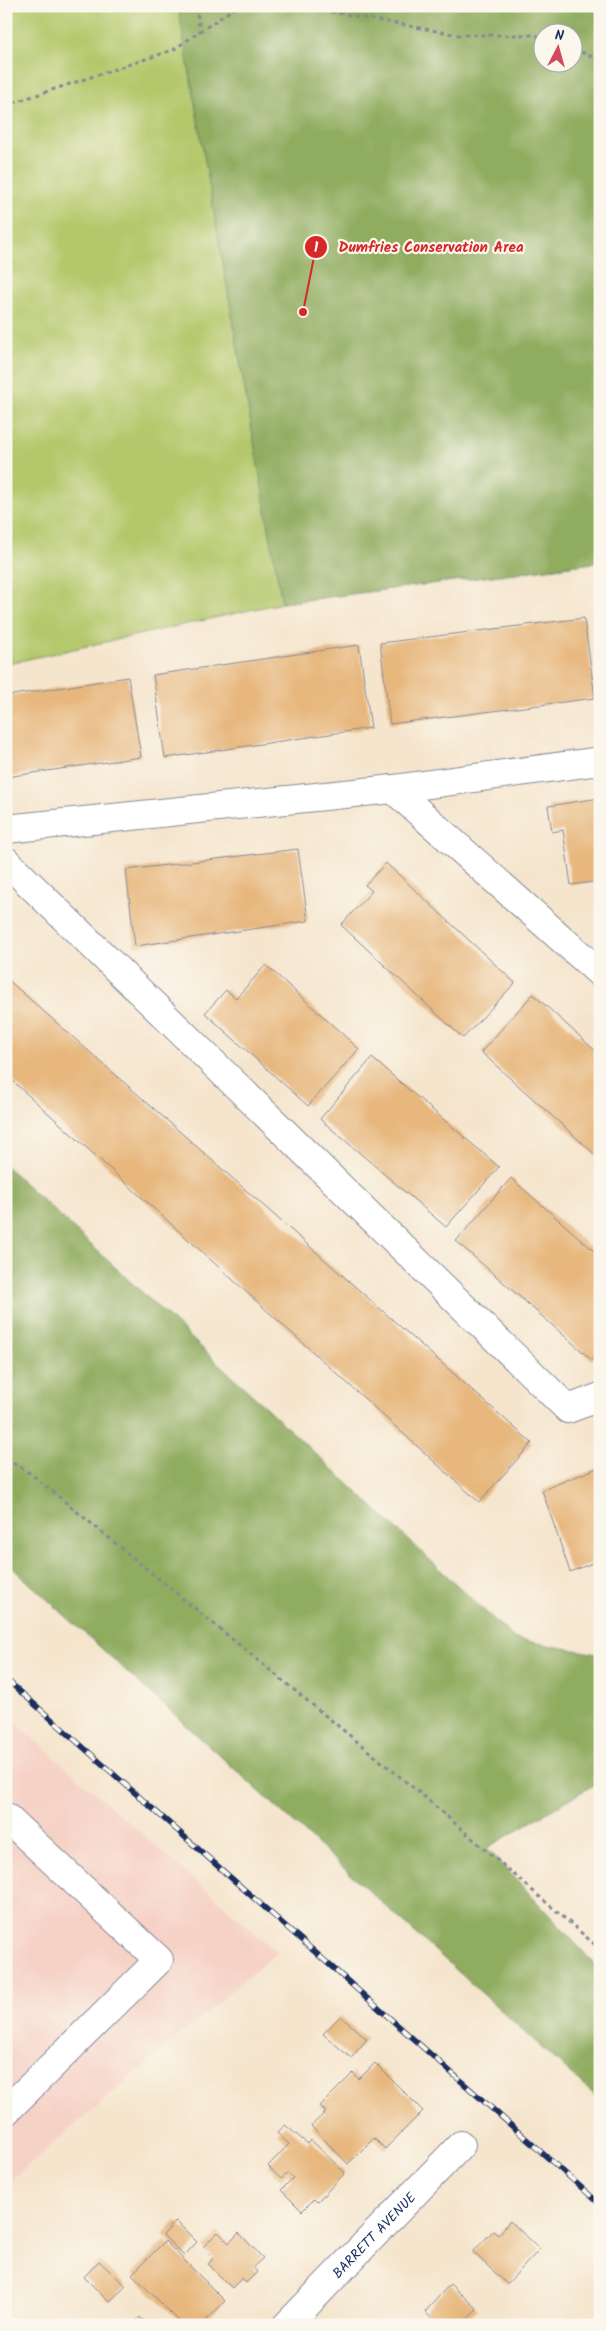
<svg xmlns="http://www.w3.org/2000/svg" width="606" height="2331" viewBox="0 0 606 2331" font-family="Kalam,sans-serif">
  <rect width="100%" height="100%" fill="#fbf7ec"/>
  <filter id="ink" filterUnits="userSpaceOnUse"><feTurbulence type="fractalNoise" baseFrequency=".02" numOctaves="2"/><feDisplacementMap in="SourceGraphic" scale="10" xChannelSelector="R" yChannelSelector="G"/><feConvolveMatrix kernelMatrix="1 2 1 2 8 2 1 2 1" color-interpolation-filters="sRGB"/></filter>
  <filter id="wash" filterUnits="userSpaceOnUse"><feTurbulence type="fractalNoise" baseFrequency=".0096" numOctaves="4" result="noise"/><feDisplacementMap in="SourceGraphic" scale="20" xChannelSelector="R" yChannelSelector="G"/><feGaussianBlur stdDeviation="1.12" result="paint"/><feColorMatrix in="noise" values="0 0 0 0 0 0 0 0 0 0 0 0 0 0 0 0 0 1.4 0 .05"/><feComposite in="paint" operator="in"/></filter>
  <g filter="url(#wash)">
    <rect width="100%" height="100%" fill="#f5e5cd"/>
    <path fill="#f6d1c6" d="M6,1715L277,1952L6,2184Z"/>
    <path fill="#b4c76a" stroke="#687b64" fill-rule="evenodd" d="M6,6H600V562L282,603L6,664ZM544,32H574V62H544Z"/>
    <g fill="#8fac5e" stroke="#556e5e" fill-rule="evenodd">
      <path d="M178,6H600V562L282,603ZM544,32H574V62H544Z"/>
      <path d="M6,1166L515,1639L597,1654L600,1644V1781L487,1848L600,1970V2100L6,1562Z"/>
    </g>
    <g id="blocks">
      <g fill="#e7b77e">
        <path d="M584,618L595,698L390,724L380,643Z"/>
        <path d="M359,645L371,728L165,758L153,675Z"/>
        <path d="M128,677L141,757L6,777V696Z"/>
        <path d="M600,798V881L571,885L563,830L552,832L548,806Z"/>
        <path d="M298,849L308,921L135,946L126,870Z"/>
        <path d="M386,863L515,983L463,1038L341,925L372,891L365,885Z"/>
        <path d="M266,965L359,1049L308,1106L205,1013L226,990L236,998Z"/>
        <path d="M6,978L532,1443L479,1502L6,1075Z"/>
        <path d="M533,994L600,1055V1159L481,1052Z"/>
        <path d="M372,1058L499,1167L446,1227L320,1119Z"/>
        <path d="M511,1178L600,1256V1351L592,1360L456,1241Z"/>
        <path d="M600,1467V1560L570,1572L542,1490Z"/>
        <path d="M340,2016L367,2039L351,2058L323,2034Z"/>
        <path d="M375,2063L423,2111L385,2149L374,2138L348,2164L311,2126L326,2112L320,2106L353,2073L359,2079Z"/>
        <path d="M285,2125L308,2144L311,2140L345,2173L317,2202L314,2199L302,2211L281,2190L293,2178L288,2173L281,2179L268,2166L289,2144L277,2133Z"/>
        <path d="M176,2221L197,2242L184,2256L163,2235Z"/>
        <path d="M510,2221L540,2249L507,2284L473,2252L493,2231L498,2235Z"/>
        <path d="M218,2232L229,2243L239,2233L263,2258L253,2267L257,2272L246,2283L242,2278L232,2288L208,2264L214,2258L203,2247Z"/>
        <path d="M165,2241L225,2301L202,2325H183L132,2274Z"/>
        <path d="M99,2261L126,2286L109,2302L84,2277Z"/>
        <path d="M450,2284L477,2309L462,2325H439L425,2312Z"/>
        <path d="M140,2317L148,2325H132Z"/>
      </g>
    </g>
  </g>
  <g filter="url(#ink)">
    <use href="#blocks" fill-opacity="0" stroke="#888a96" stroke-width="1"/>
    <g fill="none" stroke-linecap="round" stroke-linejoin="round">
      <defs>
        <g id="minor">
          <path d="M393,789L600,973"/>
          <path d="M6,829L393,789L600,761"/>
          <path d="M6,861L568,1409L600,1397"/>
          <path d="M6,1817L159,1960L6,2111"/>
          <path id="s1" d="M287,2325L461,2145"/>
        </g>
      </defs>
      <use href="#minor" stroke="#888a96" stroke-width="30"/>
      <g stroke="#888a96" stroke-width="3" stroke-dasharray="4 4" stroke-linecap="butt">
        <path d="M196,6L200,32"/>
        <path d="M299,6L459,35H535L544,38"/>
        <path d="M574,49L600,60"/>
        <path d="M6,105L173,50L236,7L243,6"/>
        <path d="M6,1459L31,1474L421,1794L600,1949"/>
      </g>
      <use href="#minor" stroke="#fff" stroke-width="28"/>
      <defs>
        <path id="rail" d="M6,1679L600,2204"/>
      </defs>
      <use href="#rail" stroke="#1b2f5e" stroke-width="5.5"/>
      <use href="#rail" stroke="#fbf7ec" stroke-width="4" stroke-dasharray="11" stroke-linecap="butt"/>
    </g>
  </g>
  <g text-anchor="middle" stroke-width="4.5" stroke-linejoin="round" paint-order="stroke">
    <g font-size="14" fill="#1b2f5e" stroke="#fbf7ec">
      <text dy="5" stroke="none"><textPath href="#s1" startOffset="125">BARRETT AVENUE</textPath></text>
    </g>
  </g>
  <path fill="none" stroke="#d62828" stroke-width="2" d="M303 312L316 247"/>
  <g fill="#d62828" stroke="#fbf7ec" stroke-width="2">
    <circle cx="303" cy="312" r="5"/>
    <circle cx="316" cy="247" r="12"/>
  </g>
  <g font-size="15" text-anchor="middle" font-weight="bold" fill="#fff">
    <text x="316" y="252">1</text>
  </g>
  <g font-size="15" text-anchor="middle" font-weight="bold" fill="#d62828" stroke="#fbf7ec" stroke-width="4.5" stroke-linejoin="round" paint-order="stroke">
    <text x="431" y="252">Dumfries Conservation Area</text>
  </g>
  <rect width="606" height="2331" fill="none" stroke="#fbf7ec" stroke-width="25"/>
  <g transform="translate(558 48) rotate(6)"><circle r="24" fill="#fbf7ec" stroke="#a1a7b3"/>
  <path d="M0-4L9 19L0 12L-9 19Z" fill="#d1495b"/>
  <text y="-8" font-size="14" font-weight="bold" text-anchor="middle" fill="#1b2f5e">N</text>
  </g>
</svg>
